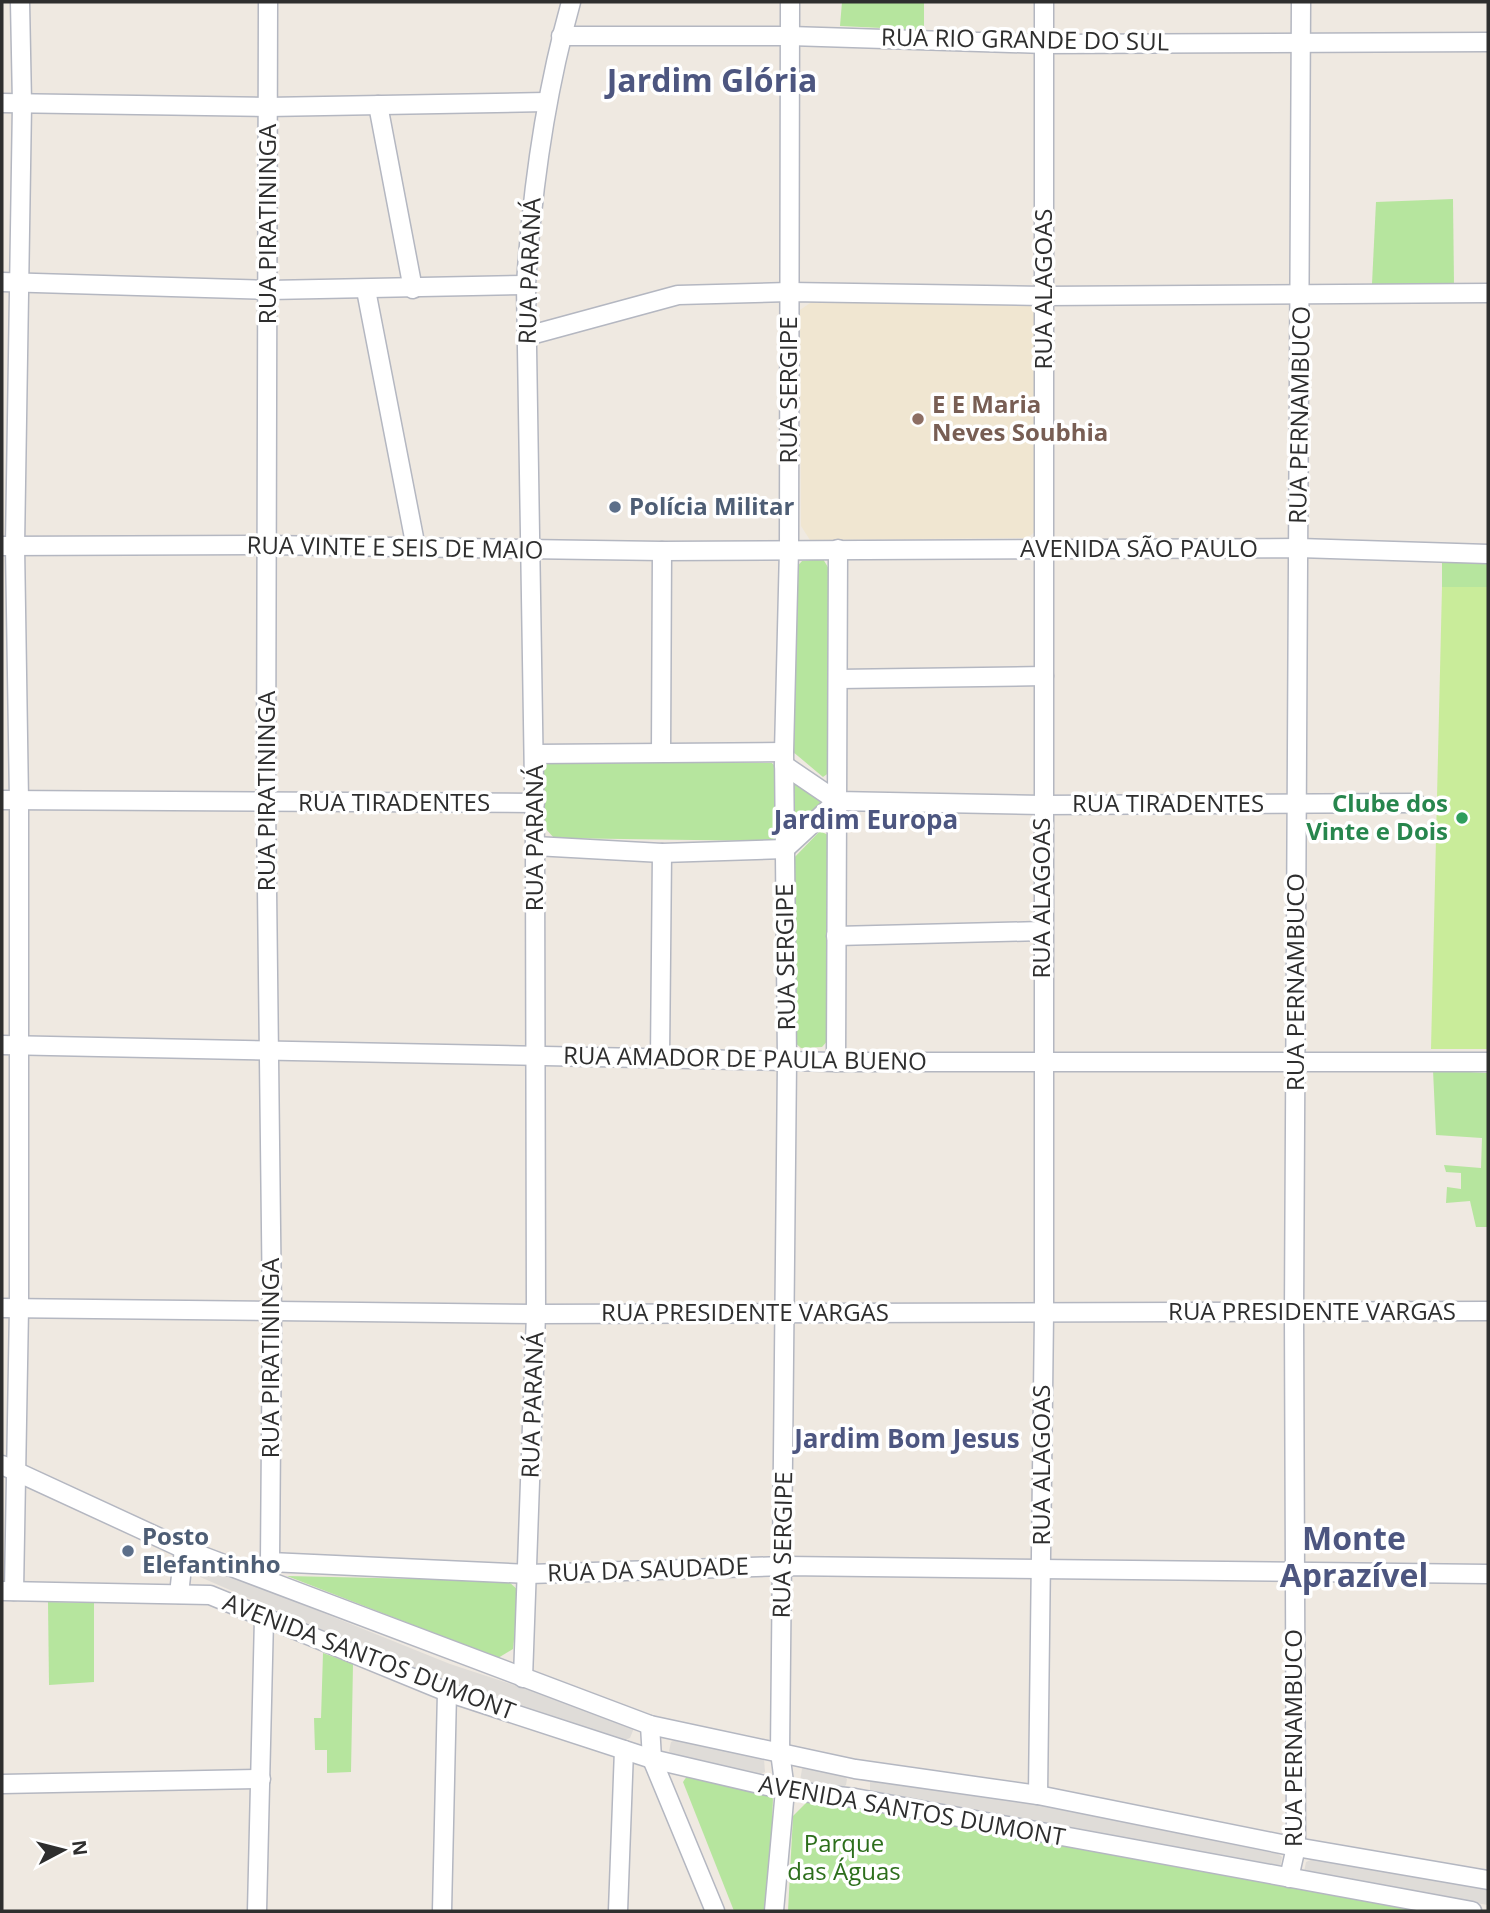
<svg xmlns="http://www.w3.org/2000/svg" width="1490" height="1913" viewBox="0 0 1490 1913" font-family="'Open Sans',sans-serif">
  <rect width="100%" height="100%" fill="#efe9e1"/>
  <path fill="#f0e6d1" d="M813,301L1027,302L1037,313L1036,531L1027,538L810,540L801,526L800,310Z"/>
  <g fill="#b6e59e">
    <path d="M842,2H924V30L840,26Z"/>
    <path d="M1453,199L1454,284H1372L1376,202Z"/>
    <path d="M823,559L829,569L830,772L823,777L792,751L794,570L802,561Z"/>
    <path d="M1442,562L1488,563V587H1442Z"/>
    <path d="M550,762L772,763L778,770L779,835L772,841L554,838L545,828L542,766Z"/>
    <path d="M793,781L824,803L796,825L790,824Z"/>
    <path d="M820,831L828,835L830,1038L822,1047L801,1048L793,1041L791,861Z"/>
    <path d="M1433,1070L1488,1073V1227H1476L1470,1201L1446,1203L1447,1187L1461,1189V1173L1446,1172L1444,1165L1481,1168L1482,1138L1436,1135Z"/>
    <path d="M287,1576L508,1581L519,1591L513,1649L498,1658Z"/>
    <path d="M48,1602L94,1603V1682L49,1685Z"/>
    <path d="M323,1653L353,1664L351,1772L327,1773V1750H315L314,1718H321Z"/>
    <path d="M687,1776L766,1792L773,1797L769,1911H734L683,1782Z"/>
    <path d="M809,1800L855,1805L1421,1911H788L793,1816Z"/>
  </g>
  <path fill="#c9ec9a" d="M1442,587H1488V1049H1431Z"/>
  <g fill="#dfdcd8">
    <path d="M202,1564L450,1664L629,1723L634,1728L630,1738L625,1740L445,1683L200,1577Z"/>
    <path d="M677,1739L764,1759L765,1772L760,1774L674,1756L669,1751L671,1742Z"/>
    <path d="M809,1766L842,1774L847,1779L846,1785L842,1788L805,1784L800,1781L802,1769Z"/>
    <path d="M879,1778L1053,1807L1278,1854L1282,1857L1280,1868L875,1796L870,1792V1781Z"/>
    <path d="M1313,1859L1488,1887V1905L1307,1876L1304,1872L1306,1862Z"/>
  </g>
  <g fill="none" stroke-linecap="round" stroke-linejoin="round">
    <defs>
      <g id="minor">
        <path d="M561,36H790L1045,44L1488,42"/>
        <path d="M2,103L267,107L546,102"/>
        <path d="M378,105L413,289"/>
        <path d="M2,282L269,290L526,285"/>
        <path d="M366,290L416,548"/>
        <path d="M527,336L678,295L789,292L1043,296L1488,293"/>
        <path d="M2,546L267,545L662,551L1299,548L1488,554"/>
        <path d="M838,679L1044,676"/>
        <path d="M661,751L662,551"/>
        <path d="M534,754L784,752"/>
        <path d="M784,765L837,801L1042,805L1416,803"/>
        <path d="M2,800L535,803"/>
        <path d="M535,846L662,853L785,849L837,801"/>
        <path d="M836,936L1042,931"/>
        <path d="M2,1045L836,1062H1488"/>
        <path d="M660,1058L662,853"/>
        <path d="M836,1062L838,549"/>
        <path d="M2,1308L536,1314L1488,1311"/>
        <path d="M2,1465L184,1549L650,1725L855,1769L1038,1795L1296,1847L1488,1880"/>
        <path d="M270,1562L529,1574L784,1566L1488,1574"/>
        <path d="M266,1579L270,1562L272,1312L266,804L268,2"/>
        <path d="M4,1591L210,1595L447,1692L652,1759L785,1790L855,1798L1472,1911"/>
        <path d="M14,1591L19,1308V801L15,546L22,104L20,2"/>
        <path d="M179,1594L184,1549"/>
        <path d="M523,1678L536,1314L535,846L526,285C532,188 545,95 571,2"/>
        <path d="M650,1725L652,1759L715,1911"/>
        <path d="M2,1784L261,1779"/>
        <path d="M1038,1795L1044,1314V2"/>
        <path d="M1289,1878L1296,1847L1294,1314L1301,2"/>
        <path d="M257,1911L264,1618"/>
        <path d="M442,1911L447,1692"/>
        <path d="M618,1911L624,1750"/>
        <path d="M774,1911L785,1790L780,1752L787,1061L784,752L789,549L790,2"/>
      </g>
    </defs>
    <use href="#minor" stroke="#b4b7c1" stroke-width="21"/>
    <use href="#minor" stroke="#fff" stroke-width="18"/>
  </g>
  <circle fill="#8d6e63" stroke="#fff" stroke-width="2.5" cx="918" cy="419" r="7"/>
  <g fill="#5c6f8a" stroke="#fff" stroke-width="2.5">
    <circle cx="615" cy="507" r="7"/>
    <circle cx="128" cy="1551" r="7"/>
  </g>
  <circle fill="#2e9e5b" stroke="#fff" stroke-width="2.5" cx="1462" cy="818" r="7"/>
  <g text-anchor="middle" stroke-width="7" stroke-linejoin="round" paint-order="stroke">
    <g font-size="24" fill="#2e2e2e" stroke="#fff">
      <text transform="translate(1025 40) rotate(1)" y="8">RUA RIO GRANDE DO SUL</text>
      <text transform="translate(268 224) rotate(-90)" y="8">RUA PIRATININGA</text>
      <text transform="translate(530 271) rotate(-88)" y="8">RUA PARANÁ</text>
      <text transform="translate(1044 289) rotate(-90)" y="8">RUA ALAGOAS</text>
      <text transform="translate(789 390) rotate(-90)" y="8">RUA SERGIPE</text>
      <text transform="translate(1300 415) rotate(-89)" y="8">RUA PERNAMBUCO</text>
      <text transform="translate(395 548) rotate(1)" y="8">RUA VINTE E SEIS DE MAIO</text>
      <text x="1139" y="557">AVENIDA SÃO PAULO</text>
      <text transform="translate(267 791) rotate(-90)" y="8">RUA PIRATININGA</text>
      <text x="394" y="811">RUA TIRADENTES</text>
      <text x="1168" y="812">RUA TIRADENTES</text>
      <text transform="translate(535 838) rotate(-90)" y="8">RUA PARANÁ</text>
      <text transform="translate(1042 898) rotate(-90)" y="8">RUA ALAGOAS</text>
      <text transform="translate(786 957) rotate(-91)" y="8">RUA SERGIPE</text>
      <text transform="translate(1296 982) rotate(-90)" y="8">RUA PERNAMBUCO</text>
      <text transform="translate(745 1059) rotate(1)" y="8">RUA AMADOR DE PAULA BUENO</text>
      <text x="1312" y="1320">RUA PRESIDENTE VARGAS</text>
      <text x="745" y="1321">RUA PRESIDENTE VARGAS</text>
      <text transform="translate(271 1358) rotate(-90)" y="8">RUA PIRATININGA</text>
      <text transform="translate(533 1405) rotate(-88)" y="8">RUA PARANÁ</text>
      <text transform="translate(1042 1465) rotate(-90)" y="8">RUA ALAGOAS</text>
      <text transform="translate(783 1545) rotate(-89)" y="8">RUA SERGIPE</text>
      <text transform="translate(648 1570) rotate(-2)" y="8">RUA DA SAUDADE</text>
      <text transform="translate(369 1657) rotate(21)" y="8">AVENIDA SANTOS DUMONT</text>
      <text transform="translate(1294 1738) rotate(-90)" y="8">RUA PERNAMBUCO</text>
      <text transform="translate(912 1811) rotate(10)" y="8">AVENIDA SANTOS DUMONT</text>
    </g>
    <g font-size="24" font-weight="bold" fill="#785e54" stroke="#fff" text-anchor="start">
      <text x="932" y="413">E E Maria<tspan x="932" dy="28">Neves Soubhia</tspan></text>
    </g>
    <g font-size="24" font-weight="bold" fill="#4e5e75" stroke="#fff" text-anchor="start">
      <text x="629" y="515">Polícia Militar</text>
      <text x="142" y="1545">Posto<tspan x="142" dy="28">Elefantinho</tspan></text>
    </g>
    <g font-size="24" font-weight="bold" fill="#27864d" stroke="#fff" text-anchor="end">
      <text x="1448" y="812">Clube dos<tspan x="1448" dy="28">Vinte e Dois</tspan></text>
    </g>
    <g font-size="24" fill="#2c6e1b" stroke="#fff">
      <text x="844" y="1852">Parque<tspan x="844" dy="28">das Águas</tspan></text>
    </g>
    <g font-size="26" font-weight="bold" fill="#4d5680" stroke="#fff">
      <text x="866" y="829">Jardim Europa</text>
      <text x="907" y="1448">Jardim Bom Jesus</text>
    </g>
    <g font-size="32" font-weight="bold" fill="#4d5680" stroke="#fff">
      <text x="712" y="92">Jardim Glória</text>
      <text x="1354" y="1550">Monte<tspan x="1354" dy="37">Aprazível</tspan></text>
    </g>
  </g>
  <rect width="1490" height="1913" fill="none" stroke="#2e2e2e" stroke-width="7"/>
  <g transform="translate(63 1850) rotate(83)" stroke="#ffffff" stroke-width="5" paint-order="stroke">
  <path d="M0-5L12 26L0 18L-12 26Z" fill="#2e2e2e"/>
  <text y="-10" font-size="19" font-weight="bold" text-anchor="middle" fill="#2e2e2e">N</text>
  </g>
</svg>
